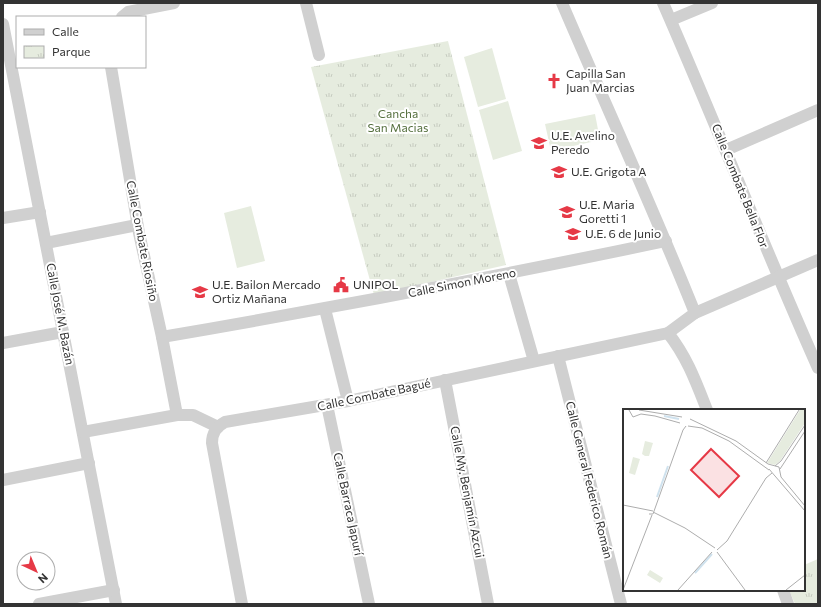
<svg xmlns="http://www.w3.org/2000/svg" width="821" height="607" viewBox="0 0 821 607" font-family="Commissioner,sans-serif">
  <defs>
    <pattern id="park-tufts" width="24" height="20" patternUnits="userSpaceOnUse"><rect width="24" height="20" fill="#e6ecdf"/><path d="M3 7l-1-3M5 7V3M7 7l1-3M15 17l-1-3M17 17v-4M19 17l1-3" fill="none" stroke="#c6cbc0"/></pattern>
  </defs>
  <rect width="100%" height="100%" fill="#fff"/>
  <g fill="#e6ecdf">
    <path d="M492,48L506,99L478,107L464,57Z"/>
    <path d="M508,101L522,151L493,160L479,110Z"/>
    <path d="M595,114L600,140L551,151L545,124Z"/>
    <path d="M251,206L265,261L237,268L224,213Z"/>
  </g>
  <g fill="url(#park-tufts)">
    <path d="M448,41L506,265L374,295L311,67Z"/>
    <path d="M818,559V604H795L789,590H804V565Z"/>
  </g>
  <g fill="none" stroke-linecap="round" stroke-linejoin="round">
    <g stroke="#d0d0d0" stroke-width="12">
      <path d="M306,3L319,55"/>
      <path d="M663,3C716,124 764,247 818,368"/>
      <path d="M122,17L128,12L174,3"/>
      <path d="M671,20L712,3"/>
      <path d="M3,24L116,604"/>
      <path d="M111,67L139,233L162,337L177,415"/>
      <path d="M726,150L818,110"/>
      <path d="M3,218L40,212"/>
      <path d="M46,243L137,225"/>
      <path d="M509,274L534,361"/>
      <path d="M325,309L348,401"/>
      <path d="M695,313L818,260"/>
      <path d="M668,333C687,357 696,382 707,410"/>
      <path d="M162,337C331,308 499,276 666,241"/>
      <path d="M3,343L63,332"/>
      <path d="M558,356L621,604"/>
      <path d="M445,380L488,604"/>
      <path d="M327,405L369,604"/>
      <path d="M83,432L177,415H193L218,427"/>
      <path d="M3,480L89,463"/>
      <path d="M783,590L788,604"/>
      <path d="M39,604L114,590"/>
      <path d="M242,604L212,443C212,433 216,427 225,422L348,401L668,333L695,313C653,208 606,106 562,3"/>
    </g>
  </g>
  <defs>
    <symbol id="church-bare" viewBox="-9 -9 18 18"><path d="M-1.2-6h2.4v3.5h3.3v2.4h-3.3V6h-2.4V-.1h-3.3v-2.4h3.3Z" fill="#e63946" stroke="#fff" stroke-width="2.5" paint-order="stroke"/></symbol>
    <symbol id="school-bare" viewBox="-9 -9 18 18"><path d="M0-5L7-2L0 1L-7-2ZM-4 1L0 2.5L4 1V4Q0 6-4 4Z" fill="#e63946" stroke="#fff" stroke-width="2.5" paint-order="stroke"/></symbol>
    <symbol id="civic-bare" viewBox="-9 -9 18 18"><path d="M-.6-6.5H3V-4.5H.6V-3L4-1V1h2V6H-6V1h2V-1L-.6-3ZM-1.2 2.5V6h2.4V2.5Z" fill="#e63946" stroke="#fff" stroke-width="2.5" paint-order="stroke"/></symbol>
  </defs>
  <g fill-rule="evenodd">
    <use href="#church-bare" x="543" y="70" width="22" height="22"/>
    <use href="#school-bare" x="528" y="132" width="22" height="22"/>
    <use href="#school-bare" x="548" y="161" width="22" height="22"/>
    <use href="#school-bare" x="556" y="201" width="22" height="22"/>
    <use href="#school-bare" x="562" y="223" width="22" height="22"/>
    <use href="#civic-bare" x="330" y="274" width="22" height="22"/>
    <use href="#school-bare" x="189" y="281" width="22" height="22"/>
  </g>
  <g text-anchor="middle" stroke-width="4" stroke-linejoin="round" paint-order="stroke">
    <g font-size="12" fill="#333" stroke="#fff" text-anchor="start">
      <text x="566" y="78">Capilla San<tspan x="566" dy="14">Juan Marcias</tspan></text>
      <text x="551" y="140">U.E. Avelino<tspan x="551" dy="14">Peredo</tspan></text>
      <text x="571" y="176">U.E. Grigota A</text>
      <text x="579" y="209">U.E. Maria<tspan x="579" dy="14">Goretti 1</tspan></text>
      <text x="585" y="238">U.E. 6 de Junio</text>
      <text x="212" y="289">U.E. Bailon Mercado<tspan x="212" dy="14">Ortiz Mañana</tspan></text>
      <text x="353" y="289">UNIPOL</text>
    </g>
    <g font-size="12" fill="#56703f" stroke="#fff">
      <text x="398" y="118">Cancha<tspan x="398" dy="14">San Macias</tspan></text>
    </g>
    <g font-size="12" fill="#333" stroke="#fff">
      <text transform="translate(740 186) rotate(68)" y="4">Calle Combate Bella Flor</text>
      <text transform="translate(142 241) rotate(79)" y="4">Calle Combate Riosiño</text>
      <text transform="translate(462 283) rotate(-11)" y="4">Calle Simon Moreno</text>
      <text transform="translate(60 314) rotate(79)" y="4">Calle José M. Bazán</text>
      <text transform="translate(374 395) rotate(-12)" y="4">Calle Combate Bagué</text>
      <text transform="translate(589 480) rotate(76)" y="4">Calle General Federico Román</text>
      <text transform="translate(467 492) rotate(79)" y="4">Calle My. Benjamín Azcui</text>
      <text transform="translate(348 504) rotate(78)" y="4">Calle Barraca Japurí</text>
    </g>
  </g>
  <g transform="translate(623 409)">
    <rect width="182" height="182" fill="#fff"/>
    <path d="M22,32L30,34L26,47H22L19,45Z" fill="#e6ecdf"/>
    <path d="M177,1H182V14L157,52L152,56L144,54ZM10,48L17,50L12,66L6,64ZM27,161L40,169L37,174L24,166Z" fill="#e6ecdf"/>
    <path fill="none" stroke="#cfe2ee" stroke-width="2" d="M41,7L56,10M34,88L45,57M72,164L89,145"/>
    <path fill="none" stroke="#adadad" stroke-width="1" d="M6,1L10,8L18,5L32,7L57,14M16,1L59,8M67,10L113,32L145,55L156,58L158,68L182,97M65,17L79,19L106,32L146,61M143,54L176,1M152,57L158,52L182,16M146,60L182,102M157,60L182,22M0,96L30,102M30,103L62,119L92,139M26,105H30L60,21L63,17M94,141L104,132L143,69L149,64M94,143L122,181M0,181L29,106M55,181L89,143M163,181L182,166"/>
    <path fill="#e63946" fill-opacity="0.15" stroke="#e63946" stroke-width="2" d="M88,40L116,67L96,88L68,61Z"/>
    <rect width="182" height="182" fill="none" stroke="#333" stroke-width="2"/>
  </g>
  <rect width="821" height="607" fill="none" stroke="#333333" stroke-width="8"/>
  <rect x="16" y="16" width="130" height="52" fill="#ffffff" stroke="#adadad"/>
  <rect x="24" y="29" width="20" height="6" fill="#d0d0d0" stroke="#adadad"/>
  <text x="52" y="36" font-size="12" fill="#333333">Calle</text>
  <rect x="24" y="46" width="20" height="12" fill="url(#park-tufts)" stroke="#adadad"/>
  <text x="52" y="56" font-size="12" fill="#333333">Parque</text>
  <g transform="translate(36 571) rotate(136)"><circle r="19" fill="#ffffff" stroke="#adadad"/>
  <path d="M0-3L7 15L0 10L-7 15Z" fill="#e63946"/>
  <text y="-6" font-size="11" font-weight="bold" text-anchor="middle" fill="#333333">N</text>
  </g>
</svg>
